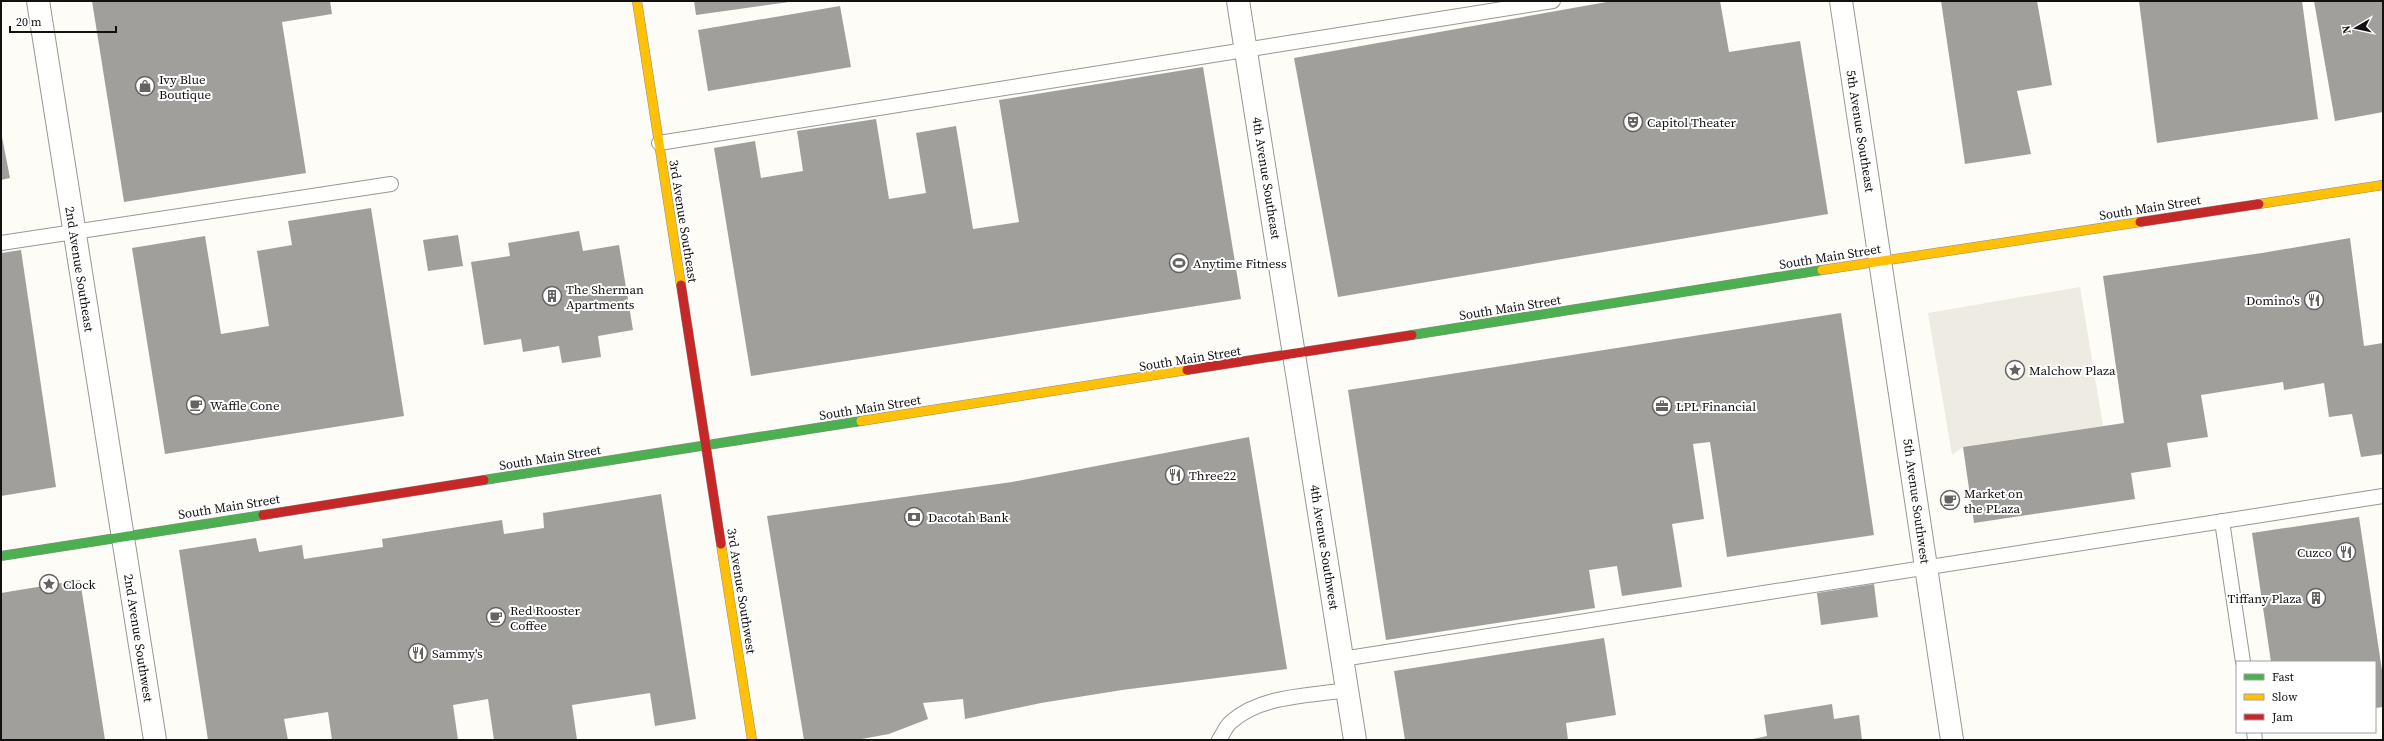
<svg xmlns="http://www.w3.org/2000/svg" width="2384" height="741" viewBox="0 0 2384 741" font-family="'Source Serif 4',serif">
  <rect width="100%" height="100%" fill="#fdfcf7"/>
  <path fill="#edebe2" d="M2080,287L2103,426L1963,447L1952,455L1928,313Z"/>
  <g fill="#a19f9c">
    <path d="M92,1H330L332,14L282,22L306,173L124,202Z"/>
    <path d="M694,1H789V2L696,15Z"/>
    <path d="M1612,1H1720L1729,52L1800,41L1828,214L1338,297L1294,58Z"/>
    <path d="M1941,1H2037L2052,85L2017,91L2031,154L1965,164Z"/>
    <path d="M2139,1H2302L2318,119L2157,143Z"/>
    <path d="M2314,1H2383V112L2335,121Z"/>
    <path d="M840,6L851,67L708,91L698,30Z"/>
    <path d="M1203,67L1241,299L751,376L714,148L755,141L761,178L803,171L797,131L876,119L889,199L926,193L916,133L956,126L973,229L1019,222L999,100Z"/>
    <path d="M1,132L10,178L1,180Z"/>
    <path d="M371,208L404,416L165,454L132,248L205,236L221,334L269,326L257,251L292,245L288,221Z"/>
    <path d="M579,231L583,251L619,245L633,330L598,336L601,357L562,363L559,346L523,352L521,339L484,345L471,262L510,256L508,243Z"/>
    <path d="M458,235L463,266L428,271L423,240Z"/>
    <path d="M2350,238L2364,346L2383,343V454L2361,457L2352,414L2329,417L2324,383L2284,390L2283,382L2201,395L2208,437L2167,443L2171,467L2131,473L2135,499L1974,523L1963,447L2124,423L2103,276L2262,253Z"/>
    <path d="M21,250L56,487L1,496V253Z"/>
    <path d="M1841,313L1874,535L1727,557L1710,442L1693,444L1704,519L1672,524L1682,587L1622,596L1617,566L1589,570L1595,608L1386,640L1348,390Z"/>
    <path d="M1249,437L1287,669L1122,690L1041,703L965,719L963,699L923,703L928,719L889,734L856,740H804L767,516L1012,482Z"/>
    <path d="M661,494L696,719L655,726L650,693L572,705L577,740H494L488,699L453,705L458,740H332L328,712L284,719L288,740H208L179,550L256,538L259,552L302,545L304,559L383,547L382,539L502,520L504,534L544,528L543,513Z"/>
    <path d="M2359,517L2383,677V707L2375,708V662H2271L2252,533Z"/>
    <path d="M80,580L105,740H1V593Z"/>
    <path d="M1874,584L1878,617L1821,625L1817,593Z"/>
    <path d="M1604,638L1616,715L1566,723L1568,740H1405L1394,671Z"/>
    <path d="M1832,704L1834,719L1859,715L1862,740H1748L1767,736L1764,715Z"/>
  </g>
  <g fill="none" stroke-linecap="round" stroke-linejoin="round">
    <defs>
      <g id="lane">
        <path d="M659,143L1553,1"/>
        <path d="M1,243L391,184"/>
        <path d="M2222,521L2243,662"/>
        <path d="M1342,659L2383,496"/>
        <path d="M2254,732L2255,740"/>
        <path d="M1219,740C1223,734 1226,726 1231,722C1261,695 1309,696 1347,690"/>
      </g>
      <g id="street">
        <path d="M38,1L155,740"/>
        <path d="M1238,1L1355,740"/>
        <path d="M1841,1L1952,740"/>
      </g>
      <g id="fast">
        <path d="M1412,335L1822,270"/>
        <path d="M484,480L861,421"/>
        <path d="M1,556L263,515"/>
      </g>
      <g id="slow">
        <path d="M637,1L681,285"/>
        <path d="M2259,204L2383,185"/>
        <path d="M1822,270L2140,222"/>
        <path d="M861,421L1187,370"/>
        <path d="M721,544L752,740"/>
      </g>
      <g id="jam">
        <path d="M2140,222L2259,204"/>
        <path d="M681,285L721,544"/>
        <path d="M1187,370L1412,335"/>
        <path d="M263,515L484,480"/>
      </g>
    </defs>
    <use href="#lane" stroke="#979795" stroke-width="16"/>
    <use href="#street" stroke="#979795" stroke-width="24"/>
    <use href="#fast" stroke="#8e8d8b" stroke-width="10"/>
    <use href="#slow" stroke="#8e8d8b" stroke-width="10"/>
    <use href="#jam" stroke="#8e8d8b" stroke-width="10"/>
    <use href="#lane" stroke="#fffffe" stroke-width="14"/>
    <use href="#street" stroke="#fffffe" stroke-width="22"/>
    <use href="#fast" stroke="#4caf50" stroke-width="9"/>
    <use href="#slow" stroke="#ffc107" stroke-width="9"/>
    <use href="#jam" stroke="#c62828" stroke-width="9"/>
  </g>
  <defs>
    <symbol id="shop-ring" viewBox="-11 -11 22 22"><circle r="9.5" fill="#fff" stroke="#646362" stroke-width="1.5"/><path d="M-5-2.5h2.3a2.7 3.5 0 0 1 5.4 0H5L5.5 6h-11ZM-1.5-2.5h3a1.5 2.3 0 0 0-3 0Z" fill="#646362"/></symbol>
    <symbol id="theatre-ring" viewBox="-11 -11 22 22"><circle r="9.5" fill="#fff" stroke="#646362" stroke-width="1.5"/><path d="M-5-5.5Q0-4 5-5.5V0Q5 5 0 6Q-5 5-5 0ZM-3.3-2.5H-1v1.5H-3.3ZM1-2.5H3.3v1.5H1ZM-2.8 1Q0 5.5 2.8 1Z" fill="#646362"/></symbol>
    <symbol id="stadium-ring" viewBox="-11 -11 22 22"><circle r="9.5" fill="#fff" stroke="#646362" stroke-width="1.5"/><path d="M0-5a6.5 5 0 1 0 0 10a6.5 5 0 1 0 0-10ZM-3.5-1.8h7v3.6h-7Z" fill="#646362"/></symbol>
    <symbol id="building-ring" viewBox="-11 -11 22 22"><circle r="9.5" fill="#fff" stroke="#646362" stroke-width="1.5"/><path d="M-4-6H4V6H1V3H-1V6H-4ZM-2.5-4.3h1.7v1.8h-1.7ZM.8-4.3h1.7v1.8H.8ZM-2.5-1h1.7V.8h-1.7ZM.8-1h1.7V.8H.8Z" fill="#646362"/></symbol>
    <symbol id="restaurant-ring" viewBox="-11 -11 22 22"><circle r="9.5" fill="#fff" stroke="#646362" stroke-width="1.5"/><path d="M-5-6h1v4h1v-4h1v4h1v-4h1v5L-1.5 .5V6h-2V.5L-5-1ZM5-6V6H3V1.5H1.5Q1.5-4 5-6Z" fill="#646362"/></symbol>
    <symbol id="sight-ring" viewBox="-11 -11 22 22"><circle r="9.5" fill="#fff" stroke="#646362" stroke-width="1.5"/><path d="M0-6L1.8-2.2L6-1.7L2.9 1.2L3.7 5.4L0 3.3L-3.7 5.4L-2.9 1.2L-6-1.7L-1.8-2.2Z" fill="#646362"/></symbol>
    <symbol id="cafe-ring" viewBox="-11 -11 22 22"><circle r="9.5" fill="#fff" stroke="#646362" stroke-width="1.5"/><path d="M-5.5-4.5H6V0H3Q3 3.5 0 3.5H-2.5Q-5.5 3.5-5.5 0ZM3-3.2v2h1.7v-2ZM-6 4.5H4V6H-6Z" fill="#646362"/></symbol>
    <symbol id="office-ring" viewBox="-11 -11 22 22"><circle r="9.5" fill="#fff" stroke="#646362" stroke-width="1.5"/><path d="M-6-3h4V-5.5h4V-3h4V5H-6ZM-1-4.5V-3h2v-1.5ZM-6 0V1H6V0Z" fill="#646362"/></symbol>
    <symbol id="bank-ring" viewBox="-11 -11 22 22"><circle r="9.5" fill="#fff" stroke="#646362" stroke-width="1.5"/><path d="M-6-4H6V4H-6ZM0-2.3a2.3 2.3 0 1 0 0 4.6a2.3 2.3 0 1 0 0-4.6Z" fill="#646362"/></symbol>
  </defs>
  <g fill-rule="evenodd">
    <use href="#shop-ring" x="134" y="75" width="22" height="22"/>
    <use href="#theatre-ring" x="1622" y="111" width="22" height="22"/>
    <use href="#stadium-ring" x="1168" y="252" width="22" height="22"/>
    <use href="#building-ring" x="541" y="285" width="22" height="22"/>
    <use href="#restaurant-ring" x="2303" y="289" width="22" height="22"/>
    <use href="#sight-ring" x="2004" y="359" width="22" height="22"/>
    <use href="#cafe-ring" x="185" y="394" width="22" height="22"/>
    <use href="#office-ring" x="1651" y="395" width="22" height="22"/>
    <use href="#restaurant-ring" x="1164" y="464" width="22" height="22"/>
    <use href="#cafe-ring" x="1939" y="489" width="22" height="22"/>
    <use href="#bank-ring" x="903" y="506" width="22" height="22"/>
    <use href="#restaurant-ring" x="2335" y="541" width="22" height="22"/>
    <use href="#sight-ring" x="38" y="573" width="22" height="22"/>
    <use href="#building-ring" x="2305" y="587" width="22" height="22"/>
    <use href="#cafe-ring" x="485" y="606" width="22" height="22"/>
    <use href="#restaurant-ring" x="407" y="642" width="22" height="22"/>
  </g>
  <g text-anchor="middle" stroke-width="4" stroke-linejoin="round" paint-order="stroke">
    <g font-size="13" fill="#111" stroke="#fff" text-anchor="start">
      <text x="159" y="84">Ivy Blue<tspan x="159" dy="15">Boutique</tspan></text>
      <text x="1647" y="127">Capitol Theater</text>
      <text x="1193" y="268">Anytime Fitness</text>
      <text x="566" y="294">The Sherman<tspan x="566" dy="15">Apartments</tspan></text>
      <text x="2300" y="305" text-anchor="end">Domino's</text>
      <text x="2029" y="375">Malchow Plaza</text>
      <text x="210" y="410">Waffle Cone</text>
      <text x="1676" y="411">LPL Financial</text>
      <text x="1189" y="480">Three22</text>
      <text x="1964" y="498">Market on<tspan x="1964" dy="15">the PLaza</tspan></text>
      <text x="928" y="522">Dacotah Bank</text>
      <text x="2332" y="557" text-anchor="end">Cuzco</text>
      <text x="63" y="589">Clock</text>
      <text x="2302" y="603" text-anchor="end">Tiffany Plaza</text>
      <text x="510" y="615">Red Rooster<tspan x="510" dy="15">Coffee</tspan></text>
      <text x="432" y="658">Sammy's</text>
    </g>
    <g font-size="13" fill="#111" stroke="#fff">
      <text transform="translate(1861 131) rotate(81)" y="5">5th Avenue Southeast</text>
      <text transform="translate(1267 178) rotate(81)" y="5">4th Avenue Southeast</text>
      <text transform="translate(2150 207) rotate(-9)" y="5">South Main Street</text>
      <text transform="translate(684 221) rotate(81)" y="5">3rd Avenue Southeast</text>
      <text transform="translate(1830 256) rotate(-9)" y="5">South Main Street</text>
      <text transform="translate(80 269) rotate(81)" y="5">2nd Avenue Southeast</text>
      <text transform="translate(1510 307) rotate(-9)" y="5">South Main Street</text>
      <text transform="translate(1190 358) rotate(-9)" y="5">South Main Street</text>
      <text transform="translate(870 407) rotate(-9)" y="5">South Main Street</text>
      <text transform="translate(550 457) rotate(-9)" y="5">South Main Street</text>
      <text transform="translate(1917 501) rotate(82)" y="5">5th Avenue Southwest</text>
      <text transform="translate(229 506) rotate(-9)" y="5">South Main Street</text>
      <text transform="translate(1325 547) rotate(81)" y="5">4th Avenue Southwest</text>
      <text transform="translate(742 591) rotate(81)" y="5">3rd Avenue Southwest</text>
      <text transform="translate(139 638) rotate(81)" y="5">2nd Avenue Southwest</text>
    </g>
  </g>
  <rect width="2384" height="741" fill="none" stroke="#111111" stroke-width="4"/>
  <rect x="2236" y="661" width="140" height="72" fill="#ffffff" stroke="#a0a0a0"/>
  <rect x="2244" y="674" width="20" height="6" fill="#4caf50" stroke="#a0a0a0"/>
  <text x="2272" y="681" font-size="12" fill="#111111">Fast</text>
  <rect x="2244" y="694" width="20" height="6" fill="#ffc107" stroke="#a0a0a0"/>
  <text x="2272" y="701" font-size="12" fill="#111111">Slow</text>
  <rect x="2244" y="714" width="20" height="6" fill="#c62828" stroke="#a0a0a0"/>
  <text x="2272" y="721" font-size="12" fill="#111111">Jam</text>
  <g transform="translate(2356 28) rotate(261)" stroke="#ffffff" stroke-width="3" paint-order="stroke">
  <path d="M0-3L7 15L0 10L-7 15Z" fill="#111111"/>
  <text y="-6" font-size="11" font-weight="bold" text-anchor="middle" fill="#111111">N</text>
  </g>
  <path d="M10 26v6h106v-6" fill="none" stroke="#111111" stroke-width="2"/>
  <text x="16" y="26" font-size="12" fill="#111111" stroke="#ffffff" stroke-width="3" paint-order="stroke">20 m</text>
</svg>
